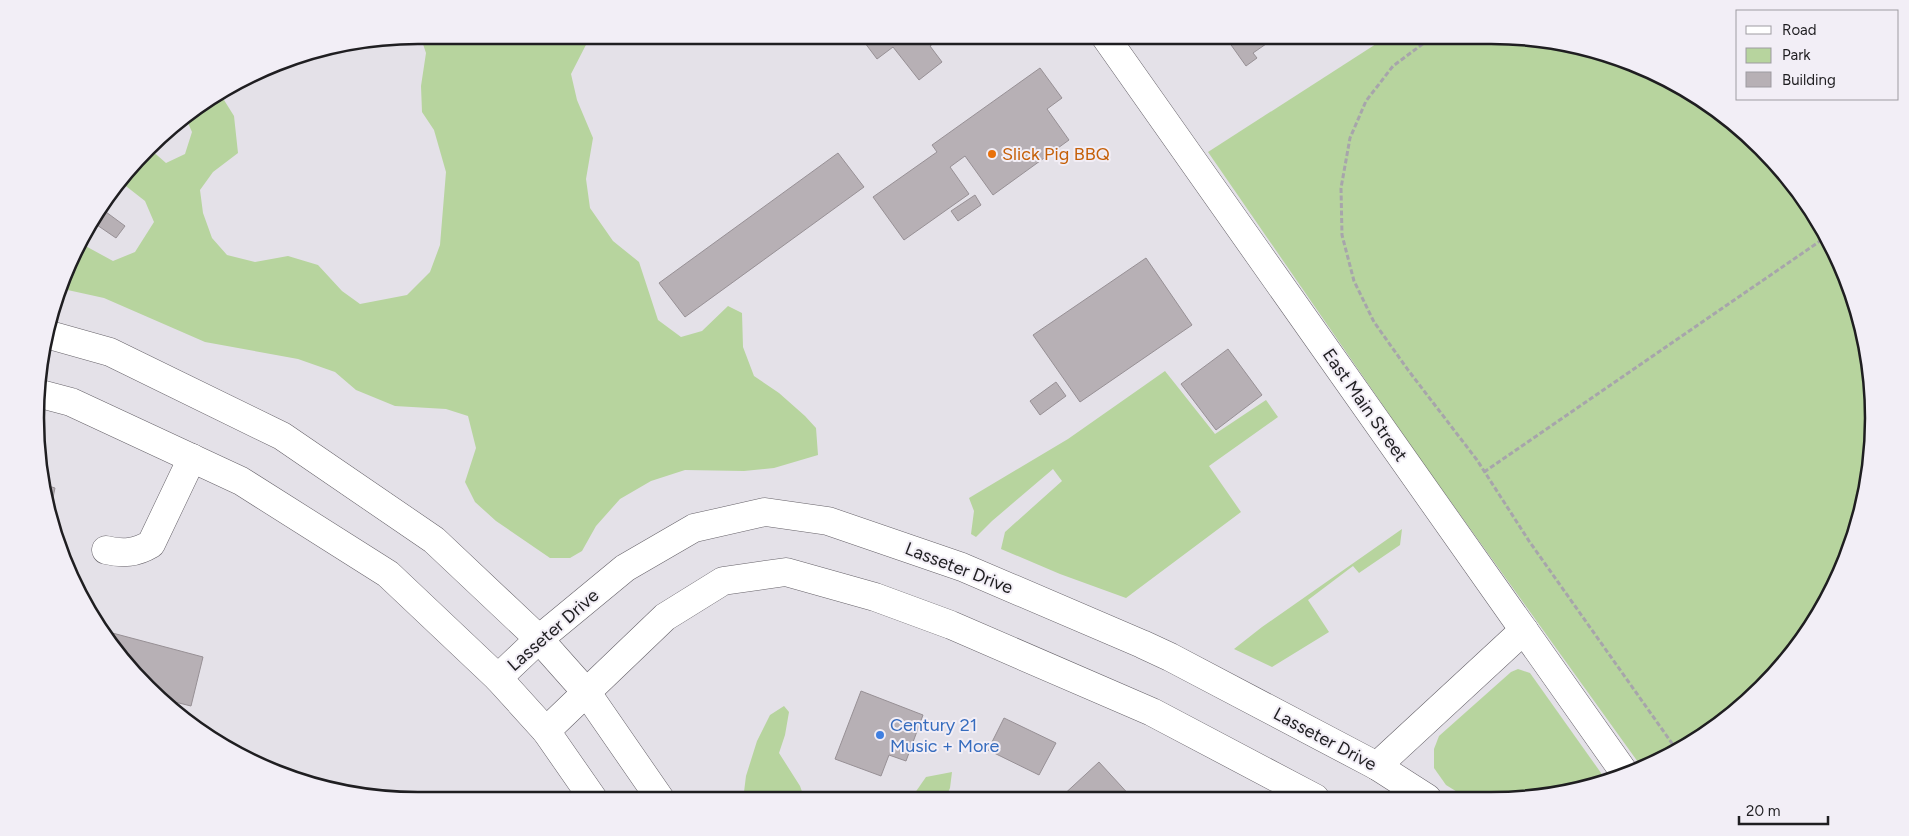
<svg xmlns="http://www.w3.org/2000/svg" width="1909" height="836" viewBox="0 0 1909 836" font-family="Figtree,sans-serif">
  <rect width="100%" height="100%" fill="#e4e1e8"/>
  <g fill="#b7d49e">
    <path d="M420,35H591L571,74L577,100L593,138L586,179L590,208L613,241L639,262L658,320L681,337L702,331L728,306L742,313L743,347L754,376L779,393L805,416L816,428L818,455L774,468L744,471L685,470L651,481L620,499L596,526L582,551L570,558H550L496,521L475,502L465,482L476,448L468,416L446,409L395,406L356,390L335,372L298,359L205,342L104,298L63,289L80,243L113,261L135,252L154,222L145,201L122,183L150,149L166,163L185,154L192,132L185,116L219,92L234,116L238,153L213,172L200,190L203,213L212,238L227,255L255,262L288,256L318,265L342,291L360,304L407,295L430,272L440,245L446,172L434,130L422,112L421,86L426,53Z"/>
    <path d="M1390,35H1491L1614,55L1683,86L1744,130L1795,185L1835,249L1861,319L1873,393L1871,468L1854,541L1809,631L1724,722L1643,769L1420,459L1208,152Z"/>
    <path d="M1165,371L1215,434L1266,400L1278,417L1209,466L1241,512L1126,598L1060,574L1001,549L1005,532L1062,481L1053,469L992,521L976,537L971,534L974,511L969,498L1068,439Z"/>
    <path d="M1402,529L1400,545L1359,573L1353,566L1308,600L1329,632L1272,667L1234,649L1262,627Z"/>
    <path d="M1518,669L1530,673L1606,780L1541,798H1467L1446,785L1434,768V749L1439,736L1511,672Z"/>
    <path d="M784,706L789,712L785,735L779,753L800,786L805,800H743L746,776L757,741L770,715Z"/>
    <path d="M952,772L950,788L945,799L910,800L926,777Z"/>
  </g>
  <g fill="#b7b0b5" stroke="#979095">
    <path d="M859,35H945L930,46L942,62L919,80L893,47L877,59Z"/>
    <path d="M1224,35H1279L1253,53L1257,58L1246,66Z"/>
    <path d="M1040,68L1062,98L1047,109L1069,140L993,195L965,156L950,167L969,194L904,240L873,197L937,152L932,145Z"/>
    <path d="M838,153L864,187L685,317L659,283Z"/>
    <path d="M975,195L981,205L958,221L951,211Z"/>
    <path d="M106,212L125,226L116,238L97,225Z"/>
    <path d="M1146,258L1192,325L1080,402L1033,335Z"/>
    <path d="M1228,349L1262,395L1216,430L1181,384Z"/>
    <path d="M1056,382L1066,396L1040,415L1030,401Z"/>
    <path d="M42,484L55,488L50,512L42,492Z"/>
    <path d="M101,630L203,657L191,706L159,698L130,670Z"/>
    <path d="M861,691L923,715L906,761L889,755L881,776L835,759Z"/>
    <path d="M1004,718L1056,743L1039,775L988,750Z"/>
    <path d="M1099,762L1133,799H1059Z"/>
  </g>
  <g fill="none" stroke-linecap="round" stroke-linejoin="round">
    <defs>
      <g id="minor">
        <path d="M1104,35L1626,775"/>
        <path d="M106,550C123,554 136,553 151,544L192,458"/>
        <path d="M498,678L539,639L625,568L694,528L765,512L828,521L962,567L1142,644L1170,657L1377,766L1427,798"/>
        <path d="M546,731L665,617L723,581L786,572L875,597L951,625L1152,712L1315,798"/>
        <path d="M1377,766L1524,630"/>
      </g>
      <g id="major">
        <path d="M46,334L110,352L282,436L434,540L539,639L587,693L661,800"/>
        <path d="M37,393L71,402L241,481L388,574L498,678L546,731L594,800"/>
      </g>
    </defs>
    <use href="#minor" stroke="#666269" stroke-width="29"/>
    <use href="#major" stroke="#666269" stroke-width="29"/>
    <g stroke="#a7a5ab" stroke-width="3" stroke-dasharray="5 2.5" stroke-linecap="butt">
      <path d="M1435,35L1393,66L1366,101L1350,138L1341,188L1342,235L1354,281L1374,322L1408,370L1477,460L1529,541L1676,749"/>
      <path d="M1484,472L1826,237L1835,249"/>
    </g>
    <use href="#minor" stroke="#fff" stroke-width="28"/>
    <use href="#major" stroke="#fff" stroke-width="28"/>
  </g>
  <circle fill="#e8710a" stroke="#f2eef6" stroke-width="2" cx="992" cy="154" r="5"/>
  <circle fill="#3f7fe0" stroke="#f2eef6" stroke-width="2" cx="880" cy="735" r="5"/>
  <g text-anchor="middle" stroke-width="4" stroke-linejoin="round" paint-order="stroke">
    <g font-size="18" fill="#c56008" stroke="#f2eef6" text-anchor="start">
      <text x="1002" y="160">Slick Pig BBQ</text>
    </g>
    <g font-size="18" fill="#1f1e21" stroke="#f2eef6">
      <text transform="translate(1365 405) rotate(55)" y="6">East Main Street</text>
      <text transform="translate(959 568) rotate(21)" y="6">Lasseter Drive</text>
      <text transform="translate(553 630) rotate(-41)" y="6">Lasseter Drive</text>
      <text transform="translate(1325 739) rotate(28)" y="6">Lasseter Drive</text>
    </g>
    <g font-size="18" fill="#366cbe" stroke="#f2eef6" text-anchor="start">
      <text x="890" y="731">Century 21<tspan x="890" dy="21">Music + More</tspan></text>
    </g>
  </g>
  <path d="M0 0H1909V836H0ZM418 44H1491A374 374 0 0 1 1865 418V418A374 374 0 0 1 1491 792H418A374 374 0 0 1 44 418V418A374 374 0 0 1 418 44Z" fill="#f2eef6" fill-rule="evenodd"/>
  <path fill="none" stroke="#1f1e21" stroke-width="2.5" d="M418 44H1491A374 374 0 0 1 1865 418V418A374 374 0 0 1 1491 792H418A374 374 0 0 1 44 418V418A374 374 0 0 1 418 44Z"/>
  <rect x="1736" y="10" width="162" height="90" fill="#f2eef6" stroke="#9e9ba1"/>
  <rect x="1746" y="26" width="25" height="8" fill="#ffffff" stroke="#9e9ba1"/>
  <text x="1782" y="35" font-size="15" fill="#1f1e21">Road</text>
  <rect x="1746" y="48" width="25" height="15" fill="#b7d49e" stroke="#9e9ba1"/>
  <text x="1782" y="60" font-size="15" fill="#1f1e21">Park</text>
  <rect x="1746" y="72" width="25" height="15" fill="#b7b0b5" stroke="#9e9ba1"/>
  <text x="1782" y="85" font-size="15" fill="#1f1e21">Building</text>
  <path d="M1739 816v8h89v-8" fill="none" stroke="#1f1e21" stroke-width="2.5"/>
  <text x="1746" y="816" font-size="15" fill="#1f1e21" stroke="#f2eef6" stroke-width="4" paint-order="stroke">20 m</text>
</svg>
